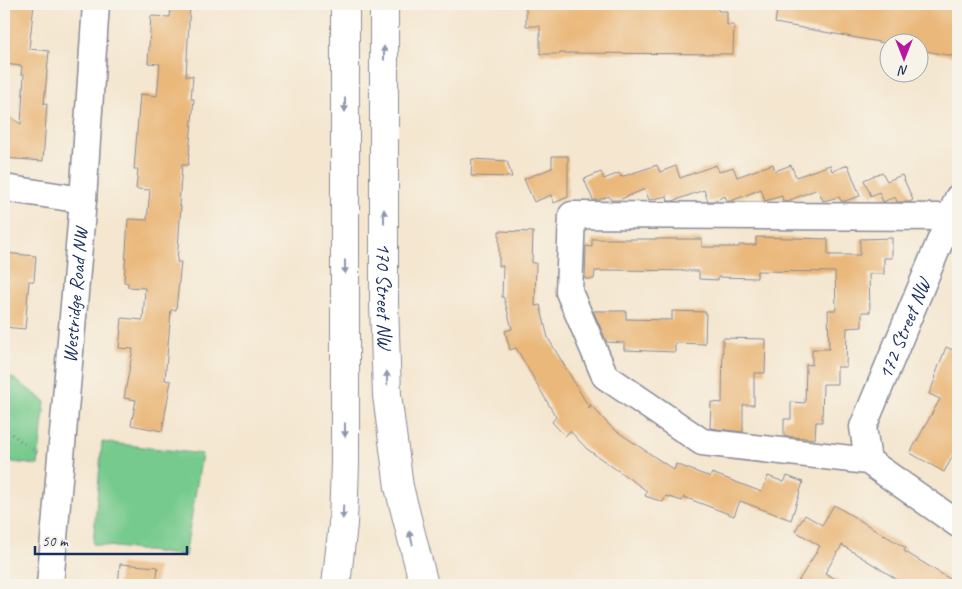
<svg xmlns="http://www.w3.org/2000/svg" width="962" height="589" viewBox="0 0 962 589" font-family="Caveat,sans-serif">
  <rect width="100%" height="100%" fill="#f7f3e8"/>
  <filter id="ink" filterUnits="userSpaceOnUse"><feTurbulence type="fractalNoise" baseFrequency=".02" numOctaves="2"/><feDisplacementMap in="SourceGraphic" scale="10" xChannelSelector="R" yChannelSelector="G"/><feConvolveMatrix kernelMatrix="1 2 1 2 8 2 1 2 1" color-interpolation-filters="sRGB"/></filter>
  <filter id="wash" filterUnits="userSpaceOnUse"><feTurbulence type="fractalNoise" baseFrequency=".0096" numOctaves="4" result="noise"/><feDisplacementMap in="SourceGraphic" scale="20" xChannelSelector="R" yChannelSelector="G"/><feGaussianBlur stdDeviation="1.12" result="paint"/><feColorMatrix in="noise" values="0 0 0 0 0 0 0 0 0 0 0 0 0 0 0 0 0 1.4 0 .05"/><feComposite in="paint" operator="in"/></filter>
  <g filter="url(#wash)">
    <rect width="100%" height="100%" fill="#f4e6cf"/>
    <g fill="#77ca8d" stroke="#497c76">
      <path d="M4,372L45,401L38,465L4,461Z"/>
      <path d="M102,442L202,454L185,556L93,544Z"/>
    </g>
    <g id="blocks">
      <g fill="#eab87a">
        <path d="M4,4H34L29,49L49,51L44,104H47L43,161L4,158V113L21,124L24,74H21L22,66L4,64Z"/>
        <path d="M171,4H190L186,76H193L191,99H194L188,165H182L179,205L181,206L177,262H181L176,310H171L165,380L171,381L162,431L131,425L136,400L124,398L133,349L119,348L122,318L143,320L145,288L128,287V283L124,282L128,219L147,220L150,190L136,189L138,169H134L140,94L157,96L160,64L148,63L151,16L170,17Z"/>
        <path d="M526,4H718V11H727V25H734L733,54L560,53V54H540V26H526Z"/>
        <path d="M778,4H958V57L920,50V42H890V44L775,23Z"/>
        <path d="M552,156H568V197L554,203L551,195L534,202L524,179L552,168Z"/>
        <path d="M472,159L507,161L512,177L471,176Z"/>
        <path d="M773,164L775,171L791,165L796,177L830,165L832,171L848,165L860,196L845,201H841L839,197L823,201L818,189L787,201H783L782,196L765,201L761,189L731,201H727L725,196L713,201H708L704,190L673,201H668L667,196L649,200L645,189L619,200H611L609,196L599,200H593L584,179L601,172L604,179L619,173L621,177L657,165L660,172L676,166L680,178L716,165L719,172L733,167L737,177Z"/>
        <path d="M882,172L887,181L902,175L913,200L910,202H897L895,197L883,202L879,192L871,196L864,180Z"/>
        <path d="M499,231L533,232L532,263H536L535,306L540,305L548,338L590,409V404L612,428L674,470L676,464L710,477L712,473L762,492L768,476L784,482L787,476L803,482L791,520L740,501L734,516L684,497L682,501L666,496L663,502L645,496L647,491L587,449L570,431L565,436L552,422L556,417L516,348L510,350L505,331L512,329L504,298L502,297L503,266H499Z"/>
        <path d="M756,237L828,239V255H860V239L892,238V258H884V274H869L870,312H862V327L847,328L846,367H837V384H823L822,422H816L815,439L784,436V419H791V402L805,403L806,364L812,365V349H829L828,310H836L835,272L757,271V278L718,277V280L699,279V271L611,270V271H595L594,279H585L586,246L592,247V239H702V247H739V245H756Z"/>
        <path d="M4,253L36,256L34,281H29L25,329L4,327Z"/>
        <path d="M593,311H626V319L672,320V311L706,312L705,344L675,343V352L624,350V343L607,342Z"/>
        <path d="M723,338L766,339L765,373H754V405H743V432L710,428L711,402L722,403Z"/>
        <path d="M946,347L958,352V447L944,472L910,453L940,399L929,394L936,377L935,376Z"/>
        <path d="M834,505L906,548L904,551L958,584V585H906L842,545L825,573L846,585H796L820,546L795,531L805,515L822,525Z"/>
        <path d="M120,564L158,567L156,585H118Z"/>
      </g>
    </g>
  </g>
  <g filter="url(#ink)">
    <use href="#blocks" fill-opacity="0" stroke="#888a96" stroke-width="1"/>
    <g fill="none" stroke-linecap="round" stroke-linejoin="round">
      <defs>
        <g id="minor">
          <path d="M4,188L83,200"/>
          <path d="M950,217L572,215L569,292L605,376L702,442L868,461L958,524"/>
          <path id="s1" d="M868,461L863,427L958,198"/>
          <path id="s2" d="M50,585L83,200L96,4"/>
        </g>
        <g id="major">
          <path id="s3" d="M384,4V303L387,395L399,487L424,585"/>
          <path d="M336,585L343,524L345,463V4"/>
        </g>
      </defs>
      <use href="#minor" stroke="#888a96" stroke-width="29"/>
      <use href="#major" stroke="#888a96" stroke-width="30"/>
      <path stroke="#888a96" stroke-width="3" stroke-dasharray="1 4" stroke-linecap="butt" d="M4,428L38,454"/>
      <use href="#minor" stroke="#fff" stroke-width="26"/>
      <use href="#major" stroke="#fff" stroke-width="28"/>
    </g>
    <defs><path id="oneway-solid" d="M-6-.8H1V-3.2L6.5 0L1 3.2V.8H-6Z" transform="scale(1.25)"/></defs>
    <g fill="#8d97ae">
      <use href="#oneway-solid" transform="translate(384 53) rotate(-90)"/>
      <use href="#oneway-solid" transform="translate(345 105) rotate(90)"/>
      <use href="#oneway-solid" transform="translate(384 216) rotate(-90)"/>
      <use href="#oneway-solid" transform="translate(345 267) rotate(90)"/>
      <use href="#oneway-solid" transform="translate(387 378) rotate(-92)"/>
      <use href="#oneway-solid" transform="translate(345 430) rotate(90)"/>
      <use href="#oneway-solid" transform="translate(343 512) rotate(92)"/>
      <use href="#oneway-solid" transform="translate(411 538) rotate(-104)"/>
    </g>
  </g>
  <g text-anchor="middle" stroke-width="4.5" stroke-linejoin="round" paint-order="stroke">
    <g font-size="20" fill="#1b2f5e" stroke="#f7f3e8">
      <text dy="7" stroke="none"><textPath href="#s2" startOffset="291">Westridge Road NW</textPath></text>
      <text dy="7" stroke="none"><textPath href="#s3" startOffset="292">170 Street NW</textPath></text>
      <text dy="7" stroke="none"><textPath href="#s1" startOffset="141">172 Street NW</textPath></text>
    </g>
  </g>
  <rect width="962" height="589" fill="none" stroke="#f7f3e8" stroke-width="20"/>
  <g transform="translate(904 58) rotate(180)"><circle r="24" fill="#f7f3e8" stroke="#9fa5b1"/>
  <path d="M0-4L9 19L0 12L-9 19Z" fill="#b5179e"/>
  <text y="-8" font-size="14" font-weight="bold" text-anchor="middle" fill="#1b2f5e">N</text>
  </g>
  <path d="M35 546v8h152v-8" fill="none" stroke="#1b2f5e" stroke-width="2.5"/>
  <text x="42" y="546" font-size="15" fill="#1b2f5e" stroke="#f7f3e8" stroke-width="4" paint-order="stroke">50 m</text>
</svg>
